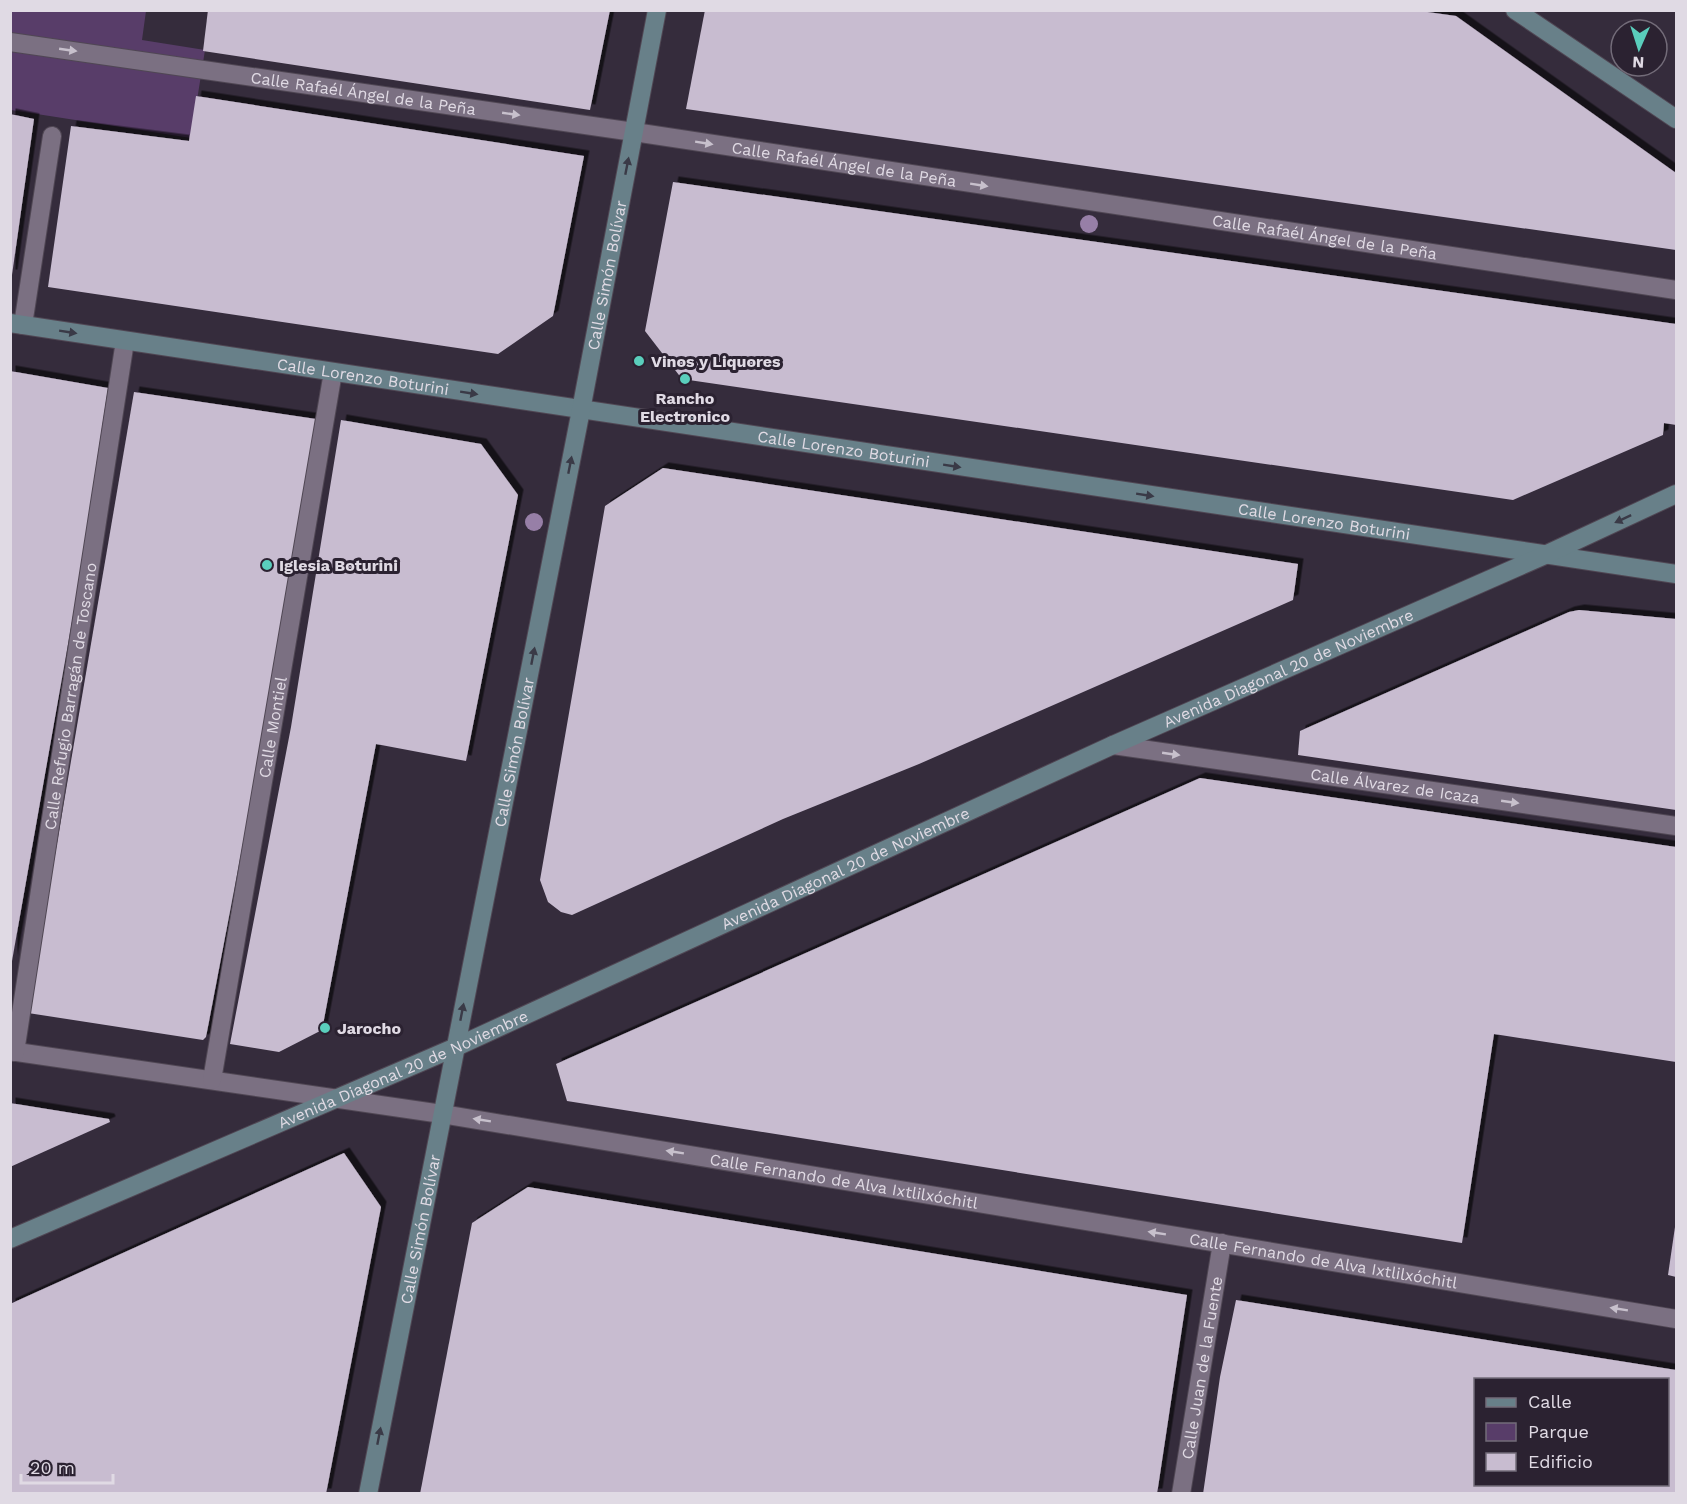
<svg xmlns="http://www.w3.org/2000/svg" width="1687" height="1504" viewBox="0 0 1687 1504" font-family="'Work Sans',sans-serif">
  <defs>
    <filter id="shadow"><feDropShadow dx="5.5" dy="-5.5" stdDeviation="0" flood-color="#0009"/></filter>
  </defs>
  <rect width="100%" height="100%" fill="#352c3c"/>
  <path fill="#583d69" d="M10,11H146L142,40L205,50L191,138L11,110Z"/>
  <g fill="#c8bcd0" fill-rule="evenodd" filter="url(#shadow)">
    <path d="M208,10H610L590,110L203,51Z"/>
    <path d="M705,10H1413L1456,16L1676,173V250L686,109Z"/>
    <path d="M196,96L584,156L553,316L498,354L48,287L71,126L189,141Z"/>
    <path d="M10,114L34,119L12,275H10Z"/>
    <path d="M673,182L1676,324V425L1664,423L1663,435L1513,500L682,379L645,331Z"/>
    <path d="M10,371L108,388L77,593L12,961Z"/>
    <path d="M134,392L316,419L285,623L206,1037L203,1040L28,1013Z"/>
    <path d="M341,420L481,444L518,495L466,761L376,744L322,1030L279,1052L230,1044L291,727Z"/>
    <path d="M663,468L1298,564L1293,600L919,764L783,819L572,915L561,912L548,902L540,880L605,506Z"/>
    <path d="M1579,610L1676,619V810L1298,755L1300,731L1569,612Z"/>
    <path d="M1200,778L1676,847V1062L1494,1034L1462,1243L567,1101L556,1064Z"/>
    <path d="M10,1103L109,1119L110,1122L10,1167Z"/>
    <path d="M344,1153L381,1207L326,1494H10V1304Z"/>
    <path d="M528,1187L1187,1295L1157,1494H420L472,1223Z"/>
    <path d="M1675,1227H1676V1277L1668,1275Z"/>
    <path d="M1236,1300L1676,1370V1494H1203L1220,1377ZM1476,1380H1668V1485H1476Z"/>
  </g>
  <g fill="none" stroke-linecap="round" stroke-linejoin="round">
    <defs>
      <g id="street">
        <path id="s1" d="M10,42L634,132L1676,290"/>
        <path d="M23,325L52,136"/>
        <path id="s2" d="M1113,745L1676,826"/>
        <path id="s3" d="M10,1051L442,1114L1676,1319"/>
        <path id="s4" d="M15,1052L125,341"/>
        <path id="s5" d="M212,1080L333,372"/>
        <path id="s6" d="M1181,1494L1222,1243"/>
      </g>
      <g id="secondary">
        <path d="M1515,10L1676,119"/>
        <path id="s7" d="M10,323L1676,574"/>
        <path id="s8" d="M10,1239L456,1047L1113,745L1545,555L1676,494"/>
        <path id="s9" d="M368,1494L581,410L657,10"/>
      </g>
    </defs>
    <use href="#street" stroke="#504754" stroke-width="20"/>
    <use href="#secondary" stroke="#504754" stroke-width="20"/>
    <use href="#street" stroke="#7b7082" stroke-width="18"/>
    <use href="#secondary" stroke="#688089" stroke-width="18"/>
  </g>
  <g fill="#977fa7">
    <circle cx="1089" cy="224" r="9"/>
    <circle cx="534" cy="522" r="9"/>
  </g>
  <defs><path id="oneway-solid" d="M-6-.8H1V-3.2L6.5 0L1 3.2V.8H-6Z" transform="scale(1.5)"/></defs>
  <g fill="#c7c0cc">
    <use href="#oneway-solid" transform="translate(68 50) rotate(8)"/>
    <use href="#oneway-solid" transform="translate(511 114) rotate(8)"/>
    <use href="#oneway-solid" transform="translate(704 143) rotate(9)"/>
    <use href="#oneway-solid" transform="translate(979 185) rotate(9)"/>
    <use href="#oneway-solid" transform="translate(1171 754) rotate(8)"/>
    <use href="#oneway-solid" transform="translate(1510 802) rotate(8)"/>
    <use href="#oneway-solid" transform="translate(482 1120) rotate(-171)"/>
    <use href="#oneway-solid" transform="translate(675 1152) rotate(-171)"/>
    <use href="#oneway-solid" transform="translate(1157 1233) rotate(-171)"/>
    <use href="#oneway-solid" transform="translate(1619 1309) rotate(-171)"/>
  </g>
  <g fill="#3a3a47">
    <use href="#oneway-solid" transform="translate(627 166) rotate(-79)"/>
    <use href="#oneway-solid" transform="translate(68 332) rotate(9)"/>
    <use href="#oneway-solid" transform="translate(469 393) rotate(9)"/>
    <use href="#oneway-solid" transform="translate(570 465) rotate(-79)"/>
    <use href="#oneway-solid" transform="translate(952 466) rotate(9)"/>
    <use href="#oneway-solid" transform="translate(1145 495) rotate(9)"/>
    <use href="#oneway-solid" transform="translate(1623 519) rotate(155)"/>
    <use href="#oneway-solid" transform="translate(533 656) rotate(-79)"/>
    <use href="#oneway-solid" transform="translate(462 1012) rotate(-79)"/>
    <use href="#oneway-solid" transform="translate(379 1436) rotate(-79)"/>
  </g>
  <g fill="#5acebc" stroke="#2b2231" stroke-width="2">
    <circle cx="639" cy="361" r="6"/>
    <circle cx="685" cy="379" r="6"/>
    <circle cx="267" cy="565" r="6"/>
    <circle cx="325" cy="1028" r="6"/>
  </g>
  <g text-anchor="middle" stroke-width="6" stroke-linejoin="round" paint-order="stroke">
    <g font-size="16" fill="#e0dae4" stroke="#2b2231">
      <text dy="6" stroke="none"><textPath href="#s1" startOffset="357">Calle Rafaél Ángel de la Peña</textPath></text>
      <text dy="6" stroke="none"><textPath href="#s1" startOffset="843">Calle Rafaél Ángel de la Peña</textPath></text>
      <text dy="6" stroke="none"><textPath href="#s1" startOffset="1329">Calle Rafaél Ángel de la Peña</textPath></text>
      <text dy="6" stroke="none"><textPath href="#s9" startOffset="1242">Calle Simón Bolívar</textPath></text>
      <text dy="6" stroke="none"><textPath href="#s7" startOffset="357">Calle Lorenzo Boturini</textPath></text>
      <text dy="6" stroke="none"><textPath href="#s7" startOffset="843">Calle Lorenzo Boturini</textPath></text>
      <text dy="6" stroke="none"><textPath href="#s7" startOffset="1329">Calle Lorenzo Boturini</textPath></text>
      <text dy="6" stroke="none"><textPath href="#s8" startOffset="1400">Avenida Diagonal 20 de Noviembre</textPath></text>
      <text dy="6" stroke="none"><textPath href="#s4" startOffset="360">Calle Refugio Barragán de Toscano</textPath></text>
      <text dy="6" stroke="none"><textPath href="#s5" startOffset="358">Calle Montiel</textPath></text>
      <text dy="6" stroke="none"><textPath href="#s9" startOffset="756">Calle Simón Bolívar</textPath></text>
      <text dy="6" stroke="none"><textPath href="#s2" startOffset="285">Calle Álvarez de Icaza</textPath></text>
      <text dy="6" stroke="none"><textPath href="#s8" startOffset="914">Avenida Diagonal 20 de Noviembre</textPath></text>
      <text dy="6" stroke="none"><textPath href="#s8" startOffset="428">Avenida Diagonal 20 de Noviembre</textPath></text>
      <text dy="6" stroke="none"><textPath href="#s3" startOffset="844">Calle Fernando de Alva Ixtlilxóchitl</textPath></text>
      <text dy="6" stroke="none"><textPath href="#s9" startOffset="270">Calle Simón Bolívar</textPath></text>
      <text dy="6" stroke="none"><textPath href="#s3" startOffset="1330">Calle Fernando de Alva Ixtlilxóchitl</textPath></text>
      <text dy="6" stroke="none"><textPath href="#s6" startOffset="128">Calle Juan de la Fuente</textPath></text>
    </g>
    <g font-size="16" font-weight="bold" fill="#e0dae4" stroke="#2b2231" text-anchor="start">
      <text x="651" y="367">Vinos y Liquores</text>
      <text x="685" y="404" text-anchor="middle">Rancho<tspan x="685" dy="18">Electronico</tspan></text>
      <text x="279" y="571">Iglesia Boturini</text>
      <text x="337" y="1034">Jarocho</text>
    </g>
  </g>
  <rect width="1687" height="1504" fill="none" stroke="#e0dae4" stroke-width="24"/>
  <rect x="1474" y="1378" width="195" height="108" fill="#2b2231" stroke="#736c79" stroke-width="1.5"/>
  <rect x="1486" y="1398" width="30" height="9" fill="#688089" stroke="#736c79" stroke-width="1.5"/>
  <text x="1528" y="1408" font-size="18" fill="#e0dae4">Calle</text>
  <rect x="1486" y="1423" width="30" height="18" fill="#583d69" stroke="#736c79" stroke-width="1.5"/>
  <text x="1528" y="1438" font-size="18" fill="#e0dae4">Parque</text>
  <rect x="1486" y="1453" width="30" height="18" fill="#c8bcd0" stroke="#736c79" stroke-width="1.5"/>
  <text x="1528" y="1468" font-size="18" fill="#e0dae4">Edificio</text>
  <g transform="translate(1639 48) rotate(183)"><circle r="28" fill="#2b2231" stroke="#736c79" stroke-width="1.5"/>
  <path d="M0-4.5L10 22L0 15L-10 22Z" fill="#5acebc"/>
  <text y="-9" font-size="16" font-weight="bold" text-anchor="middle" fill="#e0dae4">N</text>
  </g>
  <path d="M21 1474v9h92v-9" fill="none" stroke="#e0dae4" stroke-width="3"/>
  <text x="30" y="1474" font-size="18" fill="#e0dae4" stroke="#2b2231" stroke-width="4.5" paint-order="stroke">20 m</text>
</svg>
